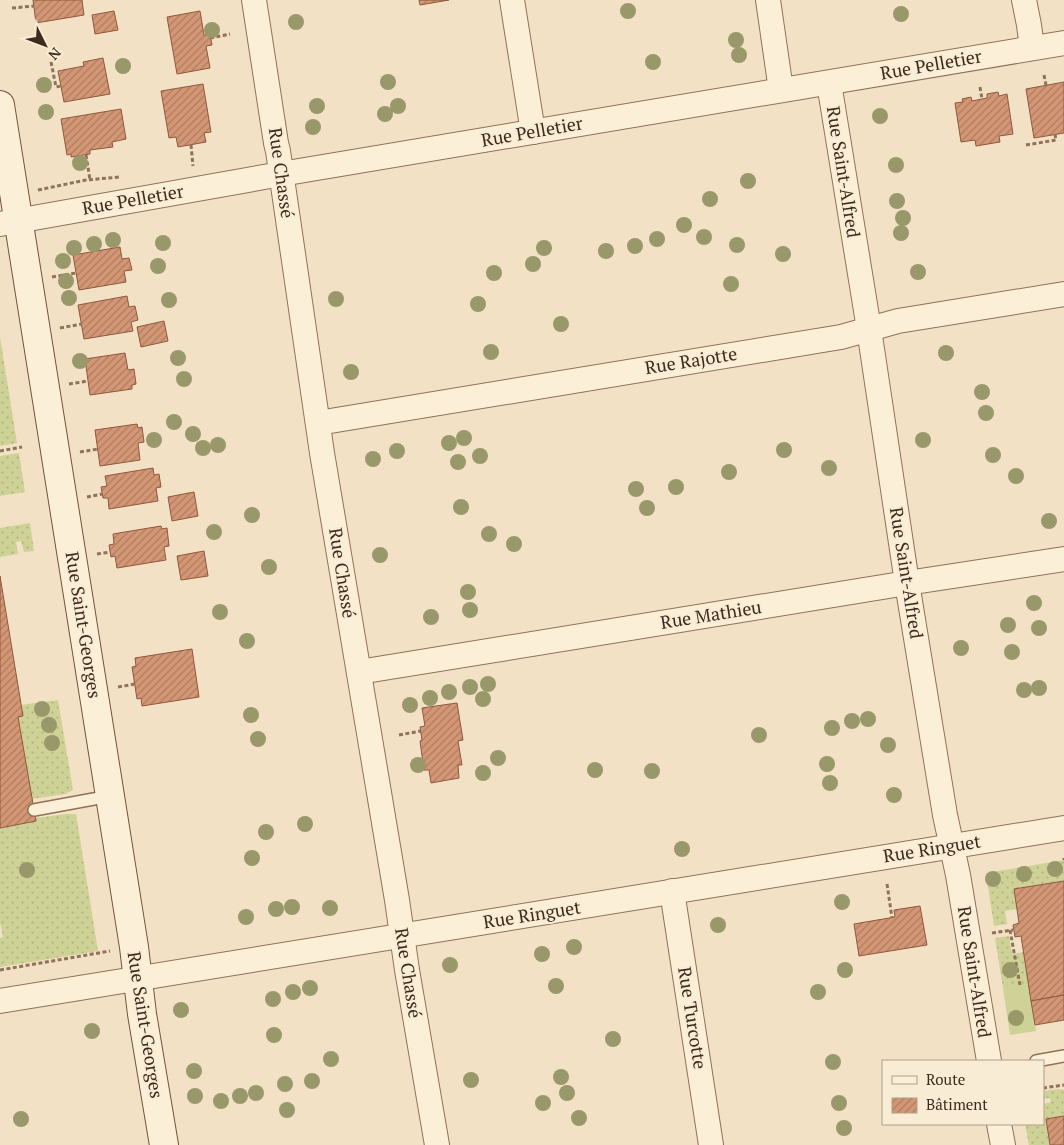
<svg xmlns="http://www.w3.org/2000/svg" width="1064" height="1145" viewBox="0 0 1064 1145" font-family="'PT Serif',serif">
  <defs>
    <pattern id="grass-dots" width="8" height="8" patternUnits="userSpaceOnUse" patternTransform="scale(1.25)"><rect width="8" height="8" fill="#ced296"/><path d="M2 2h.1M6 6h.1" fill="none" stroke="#b2b481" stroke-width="1.8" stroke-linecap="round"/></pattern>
    <pattern id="building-hatch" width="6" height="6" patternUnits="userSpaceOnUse" patternTransform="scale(1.25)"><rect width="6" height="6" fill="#d49776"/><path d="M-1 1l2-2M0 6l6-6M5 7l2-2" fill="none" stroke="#ad7b60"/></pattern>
  </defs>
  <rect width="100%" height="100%" fill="#f2e1c4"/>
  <g fill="url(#grass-dots)">
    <path d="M0,337L17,443L0,446Z"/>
    <path d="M19,453L25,492L0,496V456Z"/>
    <path d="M30,523L34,551L24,552L21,541L16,542L18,554L0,557V528Z"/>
    <path d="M58,700L73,790L65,794L32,799L18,717L21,705Z"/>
    <path d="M67,814H76L98,951L0,967V938L3,937L0,922V828L36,821V818Z"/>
    <path d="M1064,860V881L1014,889L1017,909L1005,911L1007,924L994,926L986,873Z"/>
    <path d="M1009,936L1012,954L1024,952L1029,984L1003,988L995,938Z"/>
    <path d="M1059,1089L1064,1090V1116L1046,1120L1050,1145H1029L1025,1124H1043V1104L1051,1102L1050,1098L1043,1099V1091Z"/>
  </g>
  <path fill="#ced296" d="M1029,984L1036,1031L1010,1035L1003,988Z"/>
  <g fill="url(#building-hatch)" stroke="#90583c">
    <path d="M33,0H82L84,15L36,23Z"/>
    <path d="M419,0H449L420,5Z"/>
    <path d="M114,11L118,30L95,34L92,15Z"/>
    <path d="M200,11L204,35L210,34L212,45L206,46L210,68L177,74L167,17Z"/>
    <path d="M103,58L110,94L64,102L58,71L84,66L83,62Z"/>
    <path d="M1064,82V133L1034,138L1026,89Z"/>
    <path d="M203,84L211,132L204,133L206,142L178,147L176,137L169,138L161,91Z"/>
    <path d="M998,92L999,96L1007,94L1013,134L999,136L1000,142L976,146L975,140L961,142L955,103L963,102L962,99L971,97L972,101L987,98V94Z"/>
    <path d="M121,109L126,139L112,142L113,147L90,150V154L71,157V154L67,155L61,119Z"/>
    <path d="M120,247L122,259L129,258L132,270L124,271L126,282L79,290L73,255Z"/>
    <path d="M127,296L129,307L135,306L138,320L131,322L133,331L84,339L78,305Z"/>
    <path d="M164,321L168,341L141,347L137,327Z"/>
    <path d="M125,353L128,370L134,369L136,384L132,385V389L90,395L85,359Z"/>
    <path d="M137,424L138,428L142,427L144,442L138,443L140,460L100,466L95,430Z"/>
    <path d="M153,468L154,475L159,474L161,487L156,488L158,501L109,509L108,498H103L101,487L107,486L105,476Z"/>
    <path d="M194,492L198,516L172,521L168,497Z"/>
    <path d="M161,526L162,529L167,528L169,546L164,547L166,560L117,568L115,556L111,557L109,545L114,544L113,534Z"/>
    <path d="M204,551L208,576L181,580L177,556Z"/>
    <path d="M0,576L23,716L18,717L36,821L0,828Z"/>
    <path d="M192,649L199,697L142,706L141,698L137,699L132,667L136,666L135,658Z"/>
    <path d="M457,703L463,740L458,741L462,765H458L459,778L431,783L429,770H424L420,741L422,740L420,727L425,726L422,708Z"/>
    <path d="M1064,881V995L1031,1001L1021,936L1015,937L1013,925L1019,923L1014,889Z"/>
    <path d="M920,906L927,945L859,956L854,924L895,917L894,910Z"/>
    <path d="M1064,995V1020L1035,1025L1031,1001Z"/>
    <path d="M1064,1116V1145H1050L1046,1119Z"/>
  </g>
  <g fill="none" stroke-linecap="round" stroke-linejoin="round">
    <defs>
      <g id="lane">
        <path d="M34,810L110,796"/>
        <path d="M1036,1061L1064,1056"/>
      </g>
      <g id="street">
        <path d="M254,0L276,143L278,151L322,453L397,900L407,970L437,1145"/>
        <path d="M512,0L533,132"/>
        <path d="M768,0L781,90"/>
        <path d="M1024,0L1029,25L1032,48"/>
        <path d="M829,83L869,329L907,583L945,815L958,875L989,1061"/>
        <path d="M0,224L281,174L1064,43"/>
        <path d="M318,423L841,337L898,321L1064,294"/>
        <path d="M359,672L907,583L1064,559"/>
        <path d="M672,891L711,1145"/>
        <path d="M0,1001L1064,828"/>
        <path d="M999,1124L1003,1145"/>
      </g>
      <path id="secondary" d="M0,105L134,947L142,1014L164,1145"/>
    </defs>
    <use href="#lane" stroke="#8f7258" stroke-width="14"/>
    <use href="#street" stroke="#8f7258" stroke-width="26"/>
    <use href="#secondary" stroke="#71533b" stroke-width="30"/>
    <g stroke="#8f7258" stroke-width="3" stroke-dasharray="4 2.5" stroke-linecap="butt">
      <path d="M12,8L34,6"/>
      <path d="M210,38L230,34"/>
      <path d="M51,62L56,87L61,86"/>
      <path d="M1044,75L1046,85"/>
      <path d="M980,87L982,99"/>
      <path d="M191,145L193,166"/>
      <path d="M1026,145L1056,140L1055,134"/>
      <path d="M86,155L90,180"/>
      <path d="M38,190L86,180L120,177"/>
      <path d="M52,277L76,273"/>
      <path d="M60,328L82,324"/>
      <path d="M69,384L88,381"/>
      <path d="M0,451L22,447"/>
      <path d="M80,452L98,449"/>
      <path d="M87,497L102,494"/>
      <path d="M97,554L110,552"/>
      <path d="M118,687L135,684"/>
      <path d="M399,735L421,731"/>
      <path d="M1064,858V860"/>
      <path d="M887,884L892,918"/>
      <path d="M1010,930L1020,985"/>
      <path d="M992,933L1013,930"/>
      <path d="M0,970L110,951"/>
      <path d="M1043,1088L1064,1085"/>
    </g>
    <use href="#lane" stroke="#fcefd8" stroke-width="11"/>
    <use href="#street" stroke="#fcefd8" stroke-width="24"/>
    <use href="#secondary" stroke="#fcefd8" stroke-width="28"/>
  </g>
  <g fill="#99986b">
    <circle cx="628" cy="11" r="8"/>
    <circle cx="901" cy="14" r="8"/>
    <circle cx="296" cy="22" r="8"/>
    <circle cx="212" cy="30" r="8"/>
    <circle cx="736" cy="40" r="8"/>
    <circle cx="739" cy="55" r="8"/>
    <circle cx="653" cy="62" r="8"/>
    <circle cx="123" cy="66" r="8"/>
    <circle cx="388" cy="82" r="8"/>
    <circle cx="44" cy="85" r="8"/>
    <circle cx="317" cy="106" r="8"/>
    <circle cx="398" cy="106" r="8"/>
    <circle cx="46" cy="112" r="8"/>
    <circle cx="385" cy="114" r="8"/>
    <circle cx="880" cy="116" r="8"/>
    <circle cx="313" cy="127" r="8"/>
    <circle cx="80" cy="163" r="8"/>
    <circle cx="896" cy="165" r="8"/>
    <circle cx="748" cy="181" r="8"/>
    <circle cx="710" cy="199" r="8"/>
    <circle cx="897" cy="201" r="8"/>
    <circle cx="903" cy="218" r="8"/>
    <circle cx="684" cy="225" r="8"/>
    <circle cx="901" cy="233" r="8"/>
    <circle cx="704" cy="237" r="8"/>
    <circle cx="657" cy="239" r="8"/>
    <circle cx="113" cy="240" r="8"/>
    <circle cx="163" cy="243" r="8"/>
    <circle cx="94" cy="244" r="8"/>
    <circle cx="737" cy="245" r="8"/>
    <circle cx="635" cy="246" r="8"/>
    <circle cx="74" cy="248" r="8"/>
    <circle cx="544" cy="248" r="8"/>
    <circle cx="606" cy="251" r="8"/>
    <circle cx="783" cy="254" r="8"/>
    <circle cx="63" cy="261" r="8"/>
    <circle cx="533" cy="264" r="8"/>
    <circle cx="158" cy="266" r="8"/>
    <circle cx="918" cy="272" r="8"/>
    <circle cx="494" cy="273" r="8"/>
    <circle cx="66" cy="281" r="8"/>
    <circle cx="731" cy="284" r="8"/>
    <circle cx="69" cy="298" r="8"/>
    <circle cx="336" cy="299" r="8"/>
    <circle cx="169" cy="300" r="8"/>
    <circle cx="478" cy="304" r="8"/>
    <circle cx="561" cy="324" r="8"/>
    <circle cx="491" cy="352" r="8"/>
    <circle cx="946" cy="353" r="8"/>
    <circle cx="178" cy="358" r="8"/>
    <circle cx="80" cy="361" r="8"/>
    <circle cx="351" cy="372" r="8"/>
    <circle cx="184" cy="379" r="8"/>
    <circle cx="982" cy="392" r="8"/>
    <circle cx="986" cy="413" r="8"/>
    <circle cx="174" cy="422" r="8"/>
    <circle cx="193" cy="434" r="8"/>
    <circle cx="464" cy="438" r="8"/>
    <circle cx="154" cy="440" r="8"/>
    <circle cx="923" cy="440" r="8"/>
    <circle cx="449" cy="443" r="8"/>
    <circle cx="218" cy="445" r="8"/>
    <circle cx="203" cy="448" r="8"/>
    <circle cx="784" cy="450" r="8"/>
    <circle cx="397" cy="451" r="8"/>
    <circle cx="993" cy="455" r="8"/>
    <circle cx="480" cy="456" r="8"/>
    <circle cx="373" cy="459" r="8"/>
    <circle cx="458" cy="462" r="8"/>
    <circle cx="829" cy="468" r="8"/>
    <circle cx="729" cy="472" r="8"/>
    <circle cx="1016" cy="476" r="8"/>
    <circle cx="676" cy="487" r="8"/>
    <circle cx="636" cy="489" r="8"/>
    <circle cx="461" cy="507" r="8"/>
    <circle cx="647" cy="508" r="8"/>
    <circle cx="252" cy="515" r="8"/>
    <circle cx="1049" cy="521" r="8"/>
    <circle cx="214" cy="532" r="8"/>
    <circle cx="489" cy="534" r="8"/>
    <circle cx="514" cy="544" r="8"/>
    <circle cx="380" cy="555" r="8"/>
    <circle cx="269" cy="567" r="8"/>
    <circle cx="468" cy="592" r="8"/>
    <circle cx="1034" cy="603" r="8"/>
    <circle cx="470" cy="610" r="8"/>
    <circle cx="220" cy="612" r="8"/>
    <circle cx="431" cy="617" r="8"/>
    <circle cx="1008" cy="625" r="8"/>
    <circle cx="1039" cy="628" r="8"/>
    <circle cx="247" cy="641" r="8"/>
    <circle cx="961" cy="648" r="8"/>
    <circle cx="1012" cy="652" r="8"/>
    <circle cx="488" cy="684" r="8"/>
    <circle cx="470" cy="687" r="8"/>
    <circle cx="1039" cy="688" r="8"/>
    <circle cx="1024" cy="690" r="8"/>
    <circle cx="449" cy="692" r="8"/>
    <circle cx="430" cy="698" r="8"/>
    <circle cx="483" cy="699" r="8"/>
    <circle cx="410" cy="705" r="8"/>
    <circle cx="42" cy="709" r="8"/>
    <circle cx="251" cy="715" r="8"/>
    <circle cx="868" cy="719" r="8"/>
    <circle cx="852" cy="721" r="8"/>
    <circle cx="49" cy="725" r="8"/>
    <circle cx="832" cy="728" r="8"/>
    <circle cx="759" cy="735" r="8"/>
    <circle cx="258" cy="739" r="8"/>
    <circle cx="52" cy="743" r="8"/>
    <circle cx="888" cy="745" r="8"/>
    <circle cx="498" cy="758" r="8"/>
    <circle cx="827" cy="764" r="8"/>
    <circle cx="418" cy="765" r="8"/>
    <circle cx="595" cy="770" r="8"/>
    <circle cx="652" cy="771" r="8"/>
    <circle cx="483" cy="773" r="8"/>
    <circle cx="830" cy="783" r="8"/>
    <circle cx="894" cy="795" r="8"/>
    <circle cx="305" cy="824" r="8"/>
    <circle cx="266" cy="832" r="8"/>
    <circle cx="682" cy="849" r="8"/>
    <circle cx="252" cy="858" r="8"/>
    <circle cx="1055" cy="869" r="8"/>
    <circle cx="27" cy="870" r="8"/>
    <circle cx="1024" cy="874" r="8"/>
    <circle cx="993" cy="879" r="8"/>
    <circle cx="842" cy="902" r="8"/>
    <circle cx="292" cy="907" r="8"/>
    <circle cx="330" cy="908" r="8"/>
    <circle cx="276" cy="909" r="8"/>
    <circle cx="246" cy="917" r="8"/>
    <circle cx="718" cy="925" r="8"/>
    <circle cx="574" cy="947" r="8"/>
    <circle cx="542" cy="954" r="8"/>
    <circle cx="450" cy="965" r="8"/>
    <circle cx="845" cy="970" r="8"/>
    <circle cx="1010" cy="970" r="8"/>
    <circle cx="556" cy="986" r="8"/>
    <circle cx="310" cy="988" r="8"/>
    <circle cx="293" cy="992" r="8"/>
    <circle cx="818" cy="992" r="8"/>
    <circle cx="273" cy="999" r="8"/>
    <circle cx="181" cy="1010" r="8"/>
    <circle cx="1016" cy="1018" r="8"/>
    <circle cx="92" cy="1031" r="8"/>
    <circle cx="274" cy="1035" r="8"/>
    <circle cx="613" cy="1039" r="8"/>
    <circle cx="331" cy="1059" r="8"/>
    <circle cx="833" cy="1062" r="8"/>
    <circle cx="194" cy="1071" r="8"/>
    <circle cx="561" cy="1077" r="8"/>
    <circle cx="471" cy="1080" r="8"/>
    <circle cx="312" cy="1081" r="8"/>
    <circle cx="285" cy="1084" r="8"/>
    <circle cx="256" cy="1093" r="8"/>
    <circle cx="567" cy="1093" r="8"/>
    <circle cx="195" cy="1096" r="8"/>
    <circle cx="240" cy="1096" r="8"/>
    <circle cx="221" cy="1101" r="8"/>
    <circle cx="543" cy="1103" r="8"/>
    <circle cx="839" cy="1103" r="8"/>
    <circle cx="287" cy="1110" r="8"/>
    <circle cx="579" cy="1118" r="8"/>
    <circle cx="21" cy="1119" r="8"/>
    <circle cx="844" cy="1128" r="8"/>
  </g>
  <g text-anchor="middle" stroke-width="4" stroke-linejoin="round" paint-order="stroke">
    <g font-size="18" fill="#3d2b1d" stroke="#f9ecd4">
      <text transform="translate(931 65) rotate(-10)" y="6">Rue Pelletier</text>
      <text transform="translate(532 132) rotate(-10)" y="6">Rue Pelletier</text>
      <text transform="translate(843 172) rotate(81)" y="6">Rue Saint-Alfred</text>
      <text transform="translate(281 173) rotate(82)" y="6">Rue Chassé</text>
      <text transform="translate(133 200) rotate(-10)" y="6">Rue Pelletier</text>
      <text transform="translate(691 361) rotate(-9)" y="6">Rue Rajotte</text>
      <text transform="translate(342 573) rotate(81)" y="6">Rue Chassé</text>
      <text transform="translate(906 573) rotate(81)" y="6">Rue Saint-Alfred</text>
      <text transform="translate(711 615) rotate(-9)" y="6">Rue Mathieu</text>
      <text transform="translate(83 625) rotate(81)" y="6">Rue Saint-Georges</text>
      <text transform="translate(932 849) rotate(-9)" y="6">Rue Ringuet</text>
      <text transform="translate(532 915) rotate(-9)" y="6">Rue Ringuet</text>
      <text transform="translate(974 972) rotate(81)" y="6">Rue Saint-Alfred</text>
      <text transform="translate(408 973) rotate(81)" y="6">Rue Chassé</text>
      <text transform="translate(692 1018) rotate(81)" y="6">Rue Turcotte</text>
      <text transform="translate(145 1025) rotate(81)" y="6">Rue Saint-Georges</text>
    </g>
  </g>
  <rect x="882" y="1060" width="162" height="65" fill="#f9ecd4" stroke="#ae9f8b"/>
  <rect x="892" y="1076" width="25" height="8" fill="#fcefd8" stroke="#ae9f8b"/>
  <text x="926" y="1085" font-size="15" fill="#3d2b1d">Route</text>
  <rect x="892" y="1098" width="25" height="15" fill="url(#building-hatch)" stroke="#ae9f8b"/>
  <text x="926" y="1110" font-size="15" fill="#3d2b1d">Bâtiment</text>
  <g transform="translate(45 45) rotate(132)" stroke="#f9ecd4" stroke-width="4" paint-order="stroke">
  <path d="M0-4L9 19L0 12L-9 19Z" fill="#3d2b1d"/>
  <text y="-8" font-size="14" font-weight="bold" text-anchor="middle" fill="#3d2b1d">N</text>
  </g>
</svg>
